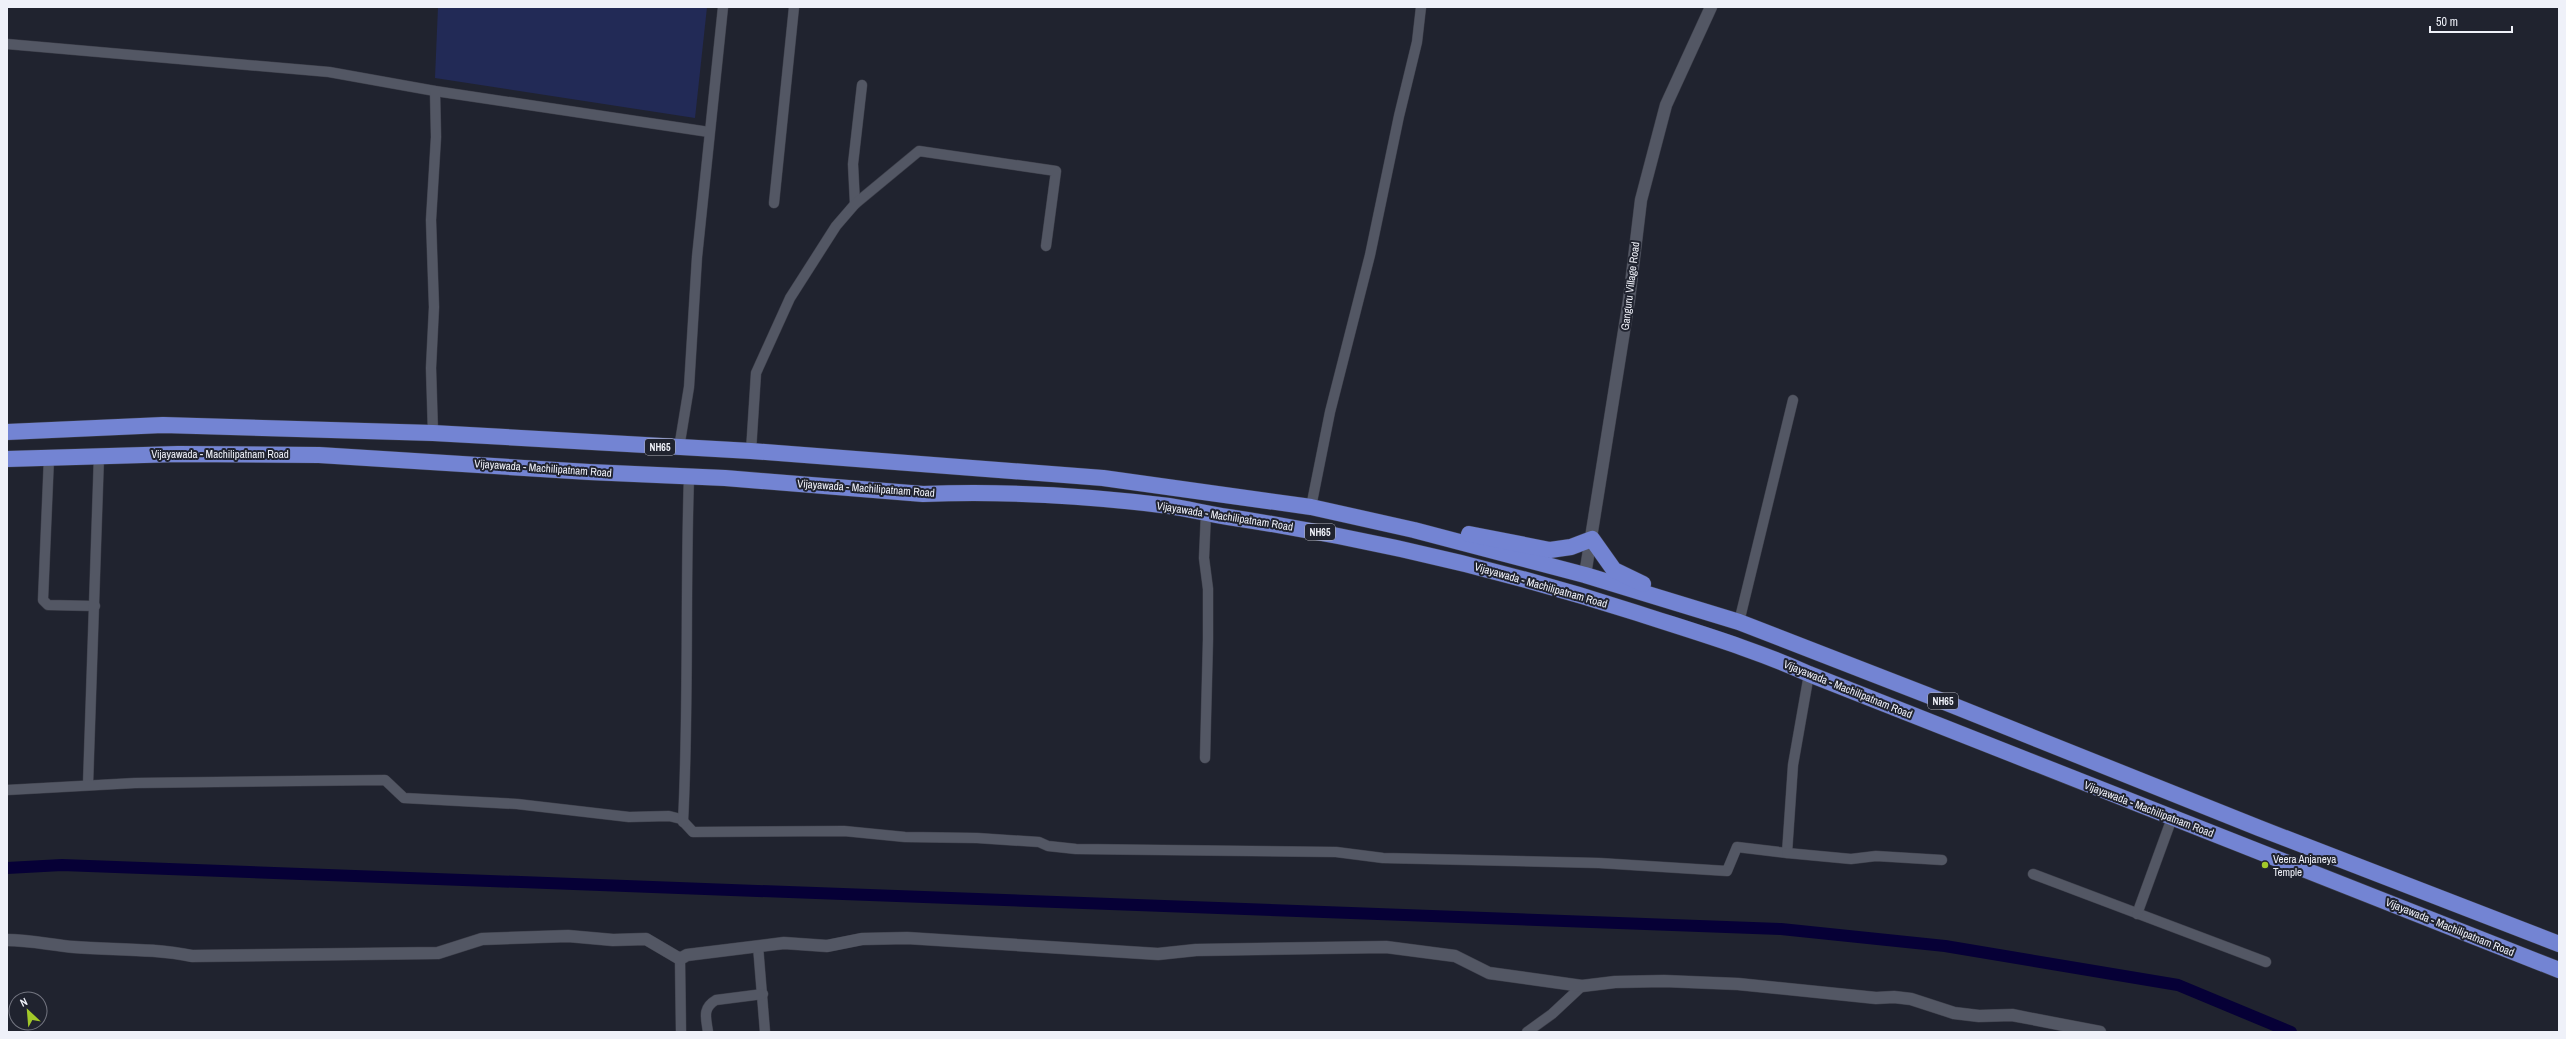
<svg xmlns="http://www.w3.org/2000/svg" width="2566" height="1039" viewBox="0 0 2566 1039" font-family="'Archivo Narrow',sans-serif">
  <rect width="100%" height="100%" fill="#20232f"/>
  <path fill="#222a56" d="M438,7H707L695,118L435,78Z"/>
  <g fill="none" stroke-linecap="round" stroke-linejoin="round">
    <path stroke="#060036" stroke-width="12" d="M7,868L62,865L1781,929L1945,946L2178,985L2291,1032"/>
    <defs>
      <g id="minor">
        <path d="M7,44L329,72L435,91L709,132"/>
        <path d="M774,203L794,7"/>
        <path d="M855,204L853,164L862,85"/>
        <path d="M433,433L431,368L434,307L431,220L436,137L435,91"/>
        <path d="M679,448L689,387L697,257L723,7"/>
        <path d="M751,451L756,373L790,298L836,226L855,204L919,151L1056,171L1046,246"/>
        <path d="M49,457L43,600L48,605L95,606"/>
        <path d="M1311,507L1330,412L1370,255L1399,116L1417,42L1421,7"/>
        <path d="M1739,622L1793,400"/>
        <path d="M1205,758L1208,639V589L1204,558L1206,513"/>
        <path d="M88,785L99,455"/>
        <path d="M7,790L135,783L385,780L404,798L517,804L629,817L669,816L681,819L693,832L844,831L905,837L977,838L1039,842L1048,846L1076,849L1336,852L1383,858L1599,863L1727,871L1737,847L1787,853L1793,765L1809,674"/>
        <path d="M683,822C689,707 685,592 689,477"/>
        <path d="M1787,853L1851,859L1876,856L1942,860"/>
        <path d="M2033,874L2266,962"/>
        <path d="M2137,914L2172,818"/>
        <path d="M758,946L765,1032"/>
        <path d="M680,959L681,1032"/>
        <path d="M708,1032C706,1018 702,1008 716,1000L763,994"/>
        <path d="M1527,1032L1552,1014L1582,986"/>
      </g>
      <g id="tertiary">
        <path d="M1585,575L1629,300L1641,200L1666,105L1711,7"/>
        <path d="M7,940C30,940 51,945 74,947C113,950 153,948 192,956L438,953L482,939L568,936L613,940L646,939L680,959L687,955L784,943L827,946L862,939L907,938L1158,954L1196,950L1386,947L1455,956L1489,973L1582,986L1615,982L1664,981L1738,984L1876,998L1894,997L1911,999L1954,1013L1979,1016L2012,1015L2100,1032"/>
      </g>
      <g id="trunk">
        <path d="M7,432L163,425L433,433L751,451L1103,478L1311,507L1414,530L1585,575L1739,622L1927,695L2259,828L2559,944"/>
        <path d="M7,459L178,454L319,455L589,472L725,478L923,494C1001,491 1091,496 1169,506C1189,509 1208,514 1228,517C1366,538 1504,570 1637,613C1695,632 1754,649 1809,674L2559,970"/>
        <path d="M1469,534L1550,550L1571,547L1592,539L1614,570L1643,584"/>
      </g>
    </defs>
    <use href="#minor" stroke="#3c3e49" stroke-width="11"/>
    <use href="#tertiary" stroke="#3c3e49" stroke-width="13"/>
    <use href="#trunk" stroke="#3c3e49" stroke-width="17"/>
    <use href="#minor" stroke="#535764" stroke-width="10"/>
    <use href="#tertiary" stroke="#535764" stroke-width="12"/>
    <use href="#trunk" stroke="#7384d3" stroke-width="16"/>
  </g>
  <circle fill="#a2c929" stroke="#20232f" stroke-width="1.5" cx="2265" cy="865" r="4"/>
  <g text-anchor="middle" stroke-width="4" stroke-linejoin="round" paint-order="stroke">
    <g fill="#20232f" stroke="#b1b3bc" stroke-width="1">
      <rect x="645" y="439" width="30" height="16" rx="3"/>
      <rect x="1305" y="524" width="30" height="16" rx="3"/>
      <rect x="1928" y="693" width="30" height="16" rx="3"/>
    </g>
    <g font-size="10" font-weight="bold" fill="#eff1f9">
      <text x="660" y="451">NH65</text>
      <text x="1320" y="536">NH65</text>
      <text x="1943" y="705">NH65</text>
    </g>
    <g font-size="11" fill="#eff1f9" stroke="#20232f">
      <text transform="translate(1630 286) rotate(-83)" y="4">Ganguru Village Road</text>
      <text x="220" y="458">Vijayawada - Machilipatnam Road</text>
      <text transform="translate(543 468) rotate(4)" y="4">Vijayawada - Machilipatnam Road</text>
      <text transform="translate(866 488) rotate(4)" y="4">Vijayawada - Machilipatnam Road</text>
      <text transform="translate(1225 516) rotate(9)" y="4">Vijayawada - Machilipatnam Road</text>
      <text transform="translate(1541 585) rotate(16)" y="4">Vijayawada - Machilipatnam Road</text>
      <text transform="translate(1848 689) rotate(22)" y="4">Vijayawada - Machilipatnam Road</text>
      <text transform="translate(2149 809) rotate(21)" y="4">Vijayawada - Machilipatnam Road</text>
      <text transform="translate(2450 927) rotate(22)" y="4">Vijayawada - Machilipatnam Road</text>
    </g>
    <g font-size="11" fill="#eff1f9" stroke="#20232f" text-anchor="start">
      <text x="2273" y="863">Veera Anjaneya<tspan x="2273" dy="13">Temple</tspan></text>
    </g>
  </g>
  <rect width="2566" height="1039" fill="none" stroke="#eff1f9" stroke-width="16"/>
  <g transform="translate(28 1011) rotate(334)"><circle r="19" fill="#20232f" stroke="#737580"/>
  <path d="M0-3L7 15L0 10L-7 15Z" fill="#a2c929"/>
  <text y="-6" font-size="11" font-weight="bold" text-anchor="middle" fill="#eff1f9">N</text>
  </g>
  <path d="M2430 26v6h82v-6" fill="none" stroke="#eff1f9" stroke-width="2"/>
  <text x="2436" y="26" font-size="12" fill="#eff1f9" stroke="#20232f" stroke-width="3" paint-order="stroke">50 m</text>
</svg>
